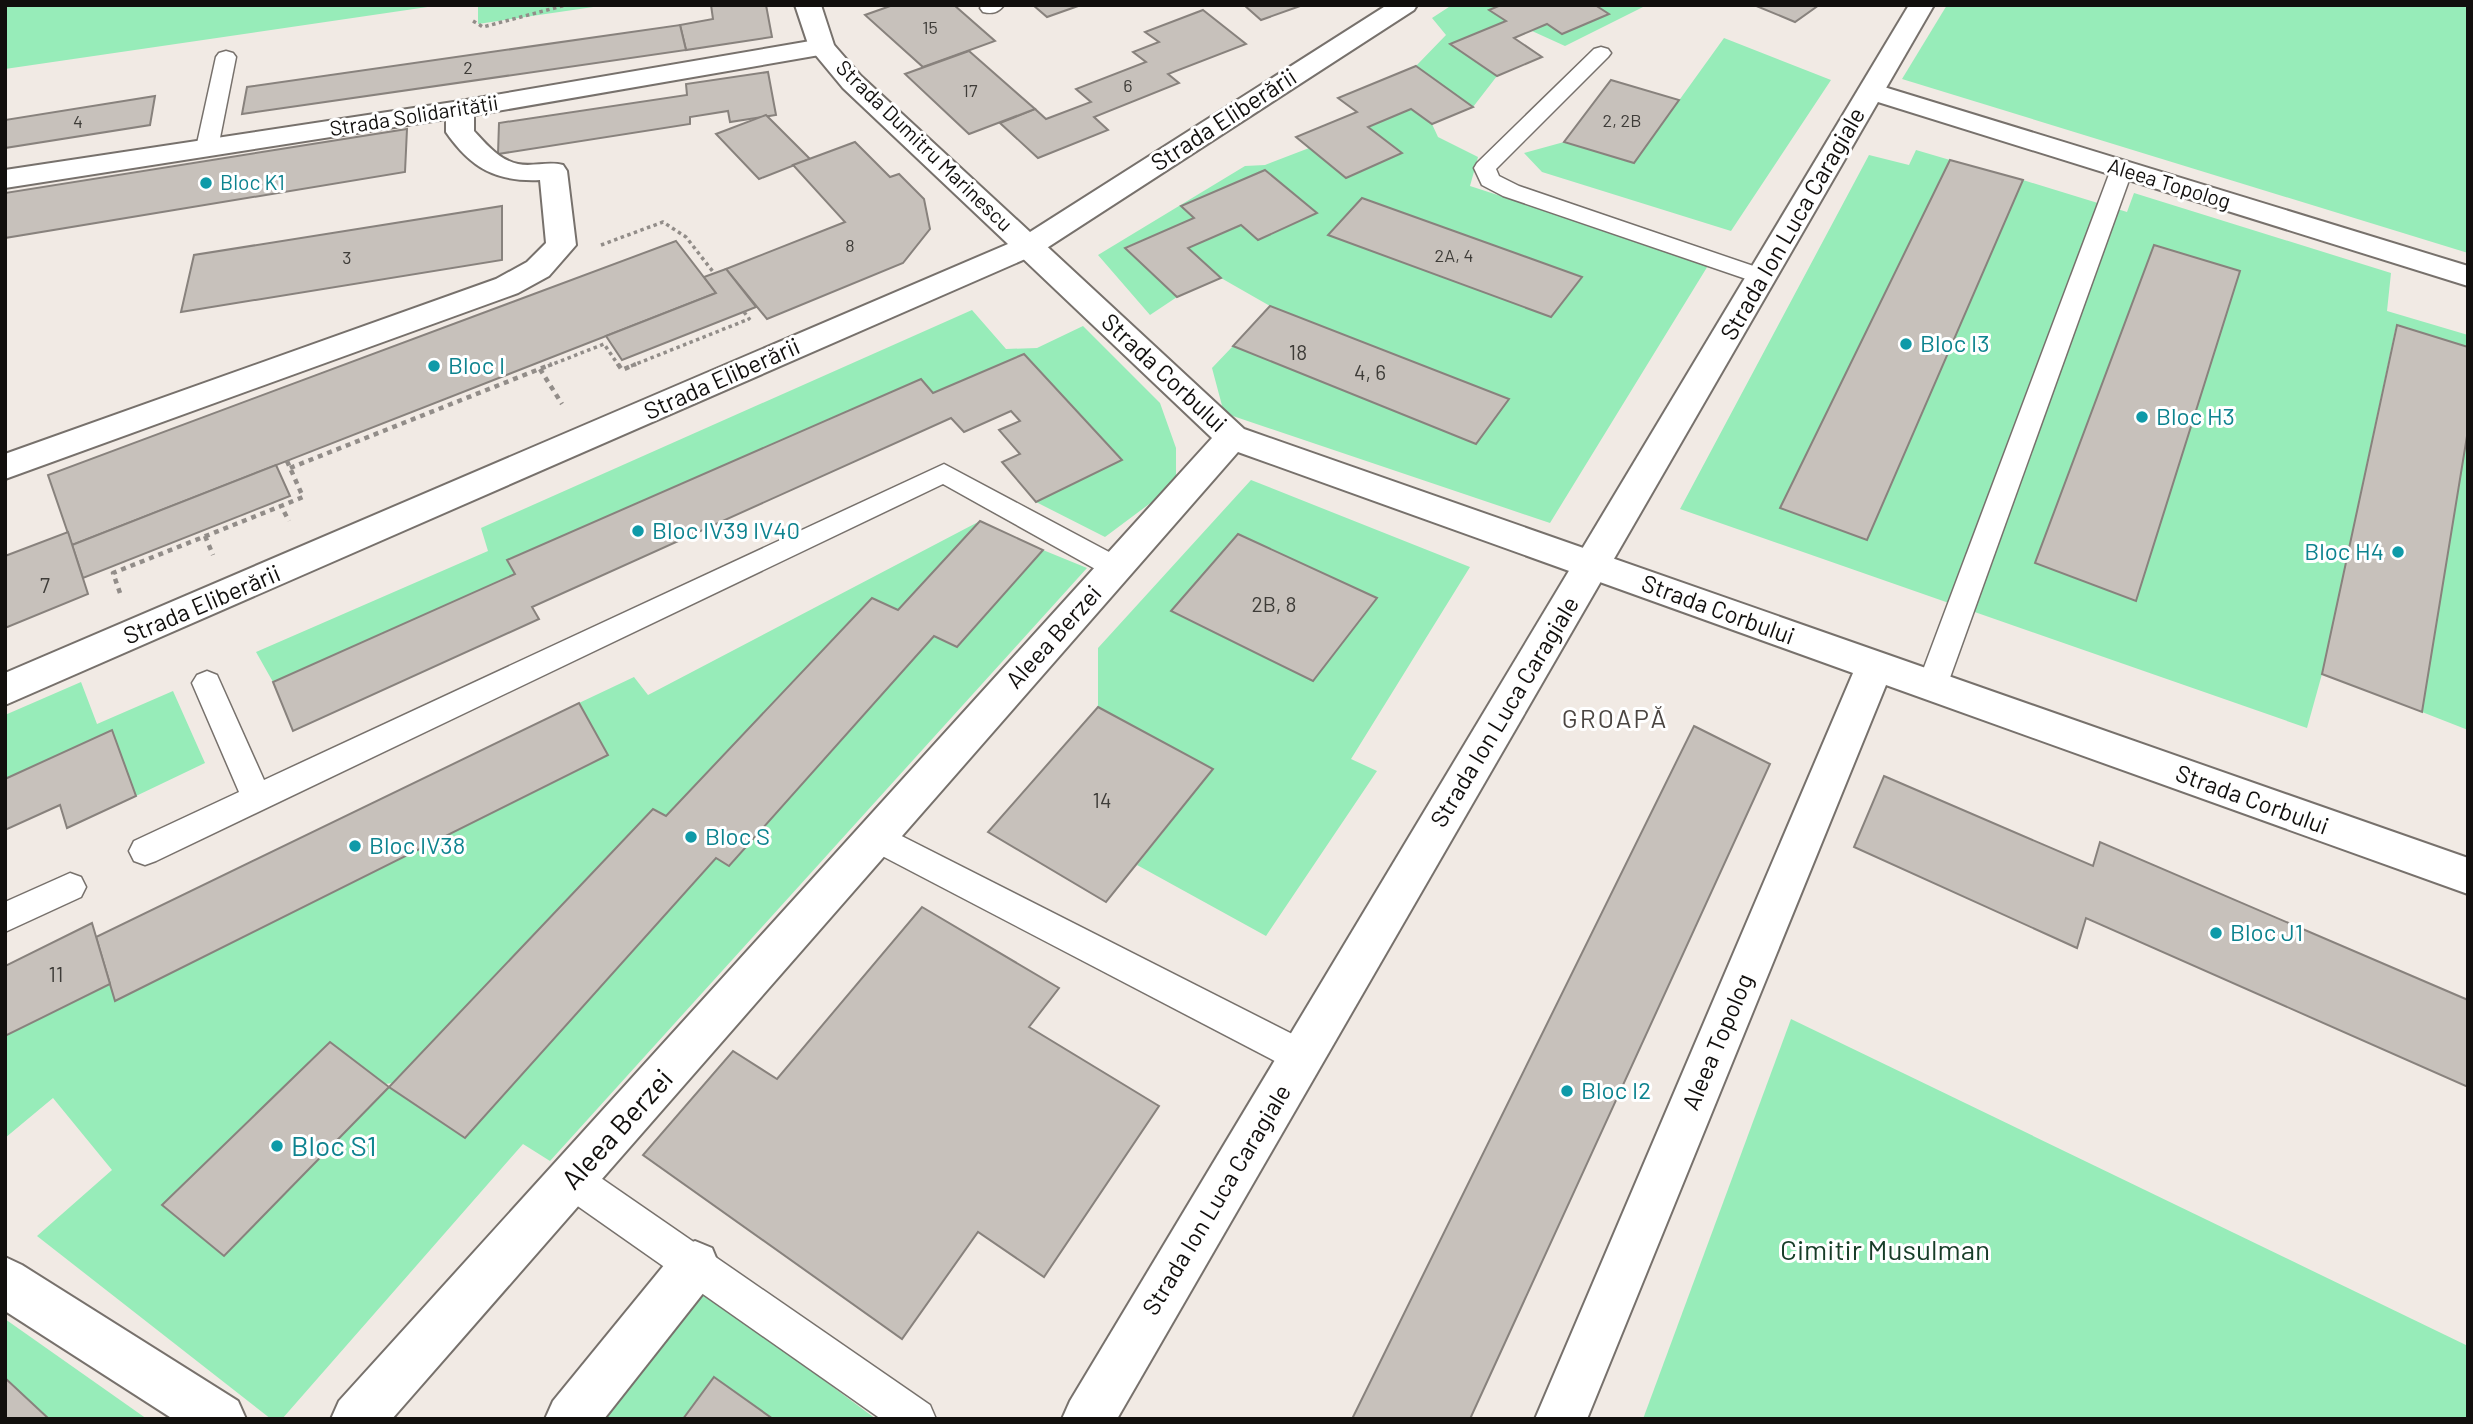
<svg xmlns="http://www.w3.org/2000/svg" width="2473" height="1424" viewBox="0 0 2473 1424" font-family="Barlow,sans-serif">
  <rect width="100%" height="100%" fill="#f1eae4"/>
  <g fill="#97ecb9" fill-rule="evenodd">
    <path d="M5,5H441L5,69Z"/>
    <path d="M478,5H607L478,24Z"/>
    <path d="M1452,5H1501L1490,10L1506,21L1451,44L1497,76L1473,107L1416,66L1446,35L1432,18Z"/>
    <path d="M1595,5H1647L1565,46L1532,31L1547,24L1562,34L1608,14Z"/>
    <path d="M1947,5H2468V253L1902,79Z"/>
    <path d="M1724,38L1831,80L1731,231L1542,172L1524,153L1564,142L1634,163Z"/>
    <path d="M1411,109L1432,124L1438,137L1478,157L1470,186L1709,264L1550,523L1224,413L1212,368L1233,346L1476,444L1508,400L1270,306L1221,278L1188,248L1241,225L1258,239L1316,213L1182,206L1194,218L1126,247L1177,297L1150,315L1098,255L1245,166L1265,165ZM1362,198L1581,277L1582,278L1551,317L1328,235Z"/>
    <path d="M1916,150L1950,160L1781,507L1867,540L2023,180L2127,212L2134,193L2391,273L2387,311L2468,335V347L2396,326L2322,674L2307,728L1680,509L1869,155L1909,165ZM2154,246L2240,272L2135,601L2035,563Z"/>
    <path d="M972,310L1006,349L1037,348L1083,326L1160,403L1176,448V484L1105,537L1036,502L1122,459L1024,354L933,393L921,380L515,574L273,682L256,652L488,551L481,528Z"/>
    <path d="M2468,430V730L2422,712Z"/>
    <path d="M1251,480L1470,567L1351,759L1377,771L1266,936L1137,865L1213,769L1098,707V648ZM1239,534L1376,598L1313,681L1172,612Z"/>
    <path d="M980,521L898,610L872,598L666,816L653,809L393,1083L385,1084L330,1043L162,1205L224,1255L389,1087L465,1138L716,858L934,636L957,647L1043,550L1087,568L550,1161L523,1144L282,1419H271L37,1236L112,1170L53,1098L5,1138V1036L110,984L115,1001L607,755L579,703L634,677L648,695Z"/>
    <path d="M81,682L97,724L173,691L205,763L136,796L112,731L5,779V715Z"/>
    <path d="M1791,1019L2468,1346V1419H1643Z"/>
    <path d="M705,1292L876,1419H773L714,1377L683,1419H603Z"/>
    <path d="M5,1319L147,1419H49L5,1378Z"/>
  </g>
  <g fill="#c7c1bb" stroke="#88827d" stroke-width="2">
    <path d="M711,5H766L772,37L686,50L680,25L713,19Z"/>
    <path d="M893,5H954L995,41L923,67L865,15Z"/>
    <path d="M1033,5H1081L1047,17Z"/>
    <path d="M1244,5H1303L1261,20Z"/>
    <path d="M1501,5H1595L1609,14L1562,34L1547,24L1514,38L1542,57L1497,76L1450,44L1506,21L1489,10Z"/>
    <path d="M1754,5H1819L1795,22Z"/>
    <path d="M1203,10L1246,44L1168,74L1179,83L1094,117L1108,130L1038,158L1000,123L1035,109L1046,119L1091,102L1076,89L1146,62L1133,52L1159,42L1145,32Z"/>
    <path d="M680,25L686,50L242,114L247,87Z"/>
    <path d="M969,51L1035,109L969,134L905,74Z"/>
    <path d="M1416,66L1473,107L1432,124L1411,109L1368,127L1402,153L1346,178L1296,137L1357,112L1338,98Z"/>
    <path d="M768,72L776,115L730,122L728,111L690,117V124L498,154L499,123L687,95L686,84Z"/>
    <path d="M1611,80L1679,100L1634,163L1564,142Z"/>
    <path d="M155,96L150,125L5,148V120Z"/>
    <path d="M766,115L810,159L759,179L716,134Z"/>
    <path d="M407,129L405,172L5,238V193Z"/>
    <path d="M855,142L890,177L899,174L924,199L930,229L903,263L767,319L726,269L845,222L793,165Z"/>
    <path d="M1950,160L2023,180L1867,540L1780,508Z"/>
    <path d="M1265,170L1317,213L1258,240L1241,225L1188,248L1221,278L1177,297L1125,248L1194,218L1181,206Z"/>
    <path d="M1362,198L1582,277L1551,317L1328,235Z"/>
    <path d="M502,206V260L181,312L194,255Z"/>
    <path d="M676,241L716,293L72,545L48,475Z"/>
    <path d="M2154,245L2240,271L2136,601L2035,563Z"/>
    <path d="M726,269L756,307L622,360L606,336L716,293L704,277Z"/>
    <path d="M1270,306L1509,399L1476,444L1233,346Z"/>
    <path d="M2397,325L2468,347V430L2422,712L2322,674Z"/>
    <path d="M1024,354L1122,460L1036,502L1002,462L1020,454L999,430L1020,421L1011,411L964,432L951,418L532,607L539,619L293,731L273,682L515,574L507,560L921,379L933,393Z"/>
    <path d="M276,465L290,496L83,578L72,545Z"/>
    <path d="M980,521L1043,550L957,647L934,636L729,866L716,858L465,1138L389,1087L653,809L666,816L872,598L898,610Z"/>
    <path d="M68,532L88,594L5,628V556Z"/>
    <path d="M1238,534L1377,598L1313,681L1171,611Z"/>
    <path d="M579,703L608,755L115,1001L96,937Z"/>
    <path d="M1098,707L1213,769L1106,902L988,832Z"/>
    <path d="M1694,726L1770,764L1470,1419H1352Z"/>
    <path d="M112,730L136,796L67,828L60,805L5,830V779Z"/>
    <path d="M1884,776L2093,866L2100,842L2468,1000V1087L2086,918L2077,948L1854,847Z"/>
    <path d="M922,907L1059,988L1029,1027L1159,1106L1044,1277L978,1232L902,1339L643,1155L733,1051L777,1079Z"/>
    <path d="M92,923L110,984L5,1036V966Z"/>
    <path d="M330,1042L389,1087L224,1256L162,1205Z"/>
    <path d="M714,1377L773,1419H683Z"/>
    <path d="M5,1378L49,1419H5Z"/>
  </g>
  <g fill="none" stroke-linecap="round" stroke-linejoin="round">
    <defs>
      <g id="lane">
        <path d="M982,5H1004C998,13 992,14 983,12L980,8Z"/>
        <path d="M1601,47L1608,49L1611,53L1608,57L1496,169L1499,176L1519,186L1771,272L1775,277L1771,282L1763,284L1755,282L1503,196L1482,185L1474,168L1477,163L1594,49Z"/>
        <path d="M226,51L233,53L236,57L218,148L215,153H199L196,148L216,57L219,53Z"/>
        <path d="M2122,162L2130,164L2133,169L1947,686L1942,694L1932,698L1922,694L1917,686L2111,169L2114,164Z"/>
        <path d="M944,464L1126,561L1130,568L1126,575L1116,578L1106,575L943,484L156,861L145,865L134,861L129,851L134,841L239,792L192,683L197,675L207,671L217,675L264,780Z"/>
        <path d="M876,823L1314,1045L1319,1057L1314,1069L1302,1073L1290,1069L865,847L860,837L865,827Z"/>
        <path d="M70,873L81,877L86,887L81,897L5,932V902Z"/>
        <path d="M572,1162L585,1167L930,1405L936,1419H881L559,1193L554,1180L559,1167Z"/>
      </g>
      <g id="street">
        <path d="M822,39L831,41L835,47L831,53L474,115V131C486,144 499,160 518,164C533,167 548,161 563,165L567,171L576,245L549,276L518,293L5,479V454L496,279L527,262L546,243L540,180C496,182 471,168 446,132V119L5,188V170L460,101Z"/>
        <path d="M1871,83L2468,266V286L1862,97L1858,91L1862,85Z"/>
        <path d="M1028,237L1039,239L1244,429L2468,858V894L1886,685L1587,1419H1535L1853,673L1238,452L392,1419H331L339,1401L1212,438L1017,253L1013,246L1017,239Z"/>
        <path d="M695,1241L712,1248L719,1265L712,1282L604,1419H545L553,1401L678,1248Z"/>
        <path d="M5,1257L22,1265L238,1401L246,1419H173L5,1311Z"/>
      </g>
      <g id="secondary">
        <path d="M795,5H821L834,45L861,76L1030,232L1387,5H1417L1414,10L1039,253L5,705V673L1008,244L843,88L809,47Z"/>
        <path d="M1909,5H1934L1117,1419H1062L1070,1401Z"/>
      </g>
    </defs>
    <use href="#lane" stroke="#77716c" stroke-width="3"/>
    <use href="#street" stroke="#77716c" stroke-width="4"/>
    <use href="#secondary" stroke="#77716c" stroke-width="4"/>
    <g stroke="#928d89" stroke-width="3.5" stroke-dasharray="3.5 3.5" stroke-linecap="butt">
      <path d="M473,21L483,27L566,5"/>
      <path d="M601,245L663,222L686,237L714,273"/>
      <path d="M744,312L750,320"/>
      <path d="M548,366L604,344L619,366"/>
      <path d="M631,366L749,319"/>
    </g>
    <g stroke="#928d89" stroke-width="4.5" stroke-dasharray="5 5" stroke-linecap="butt">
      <path d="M618,364L622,370L636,364"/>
      <path d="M540,369L562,404"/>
      <path d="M287,461L303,497L281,506L289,521"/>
      <path d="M290,468L552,364"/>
      <path d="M205,536L213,555"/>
      <path d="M120,593L113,573L281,506"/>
    </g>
    <use href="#lane" fill="#fff" fill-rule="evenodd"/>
    <use href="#street" fill="#fff" fill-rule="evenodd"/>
    <use href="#secondary" fill="#fff" fill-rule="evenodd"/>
  </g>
  <g fill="#0f9aa8" stroke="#fff" stroke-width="2.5">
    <circle cx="206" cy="183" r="7"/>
    <circle cx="1906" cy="344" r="7"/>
    <circle cx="434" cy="366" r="7"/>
    <circle cx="2142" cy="417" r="7"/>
    <circle cx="638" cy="531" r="7"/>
    <circle cx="2398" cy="552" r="7"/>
    <circle cx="691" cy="837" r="7"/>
    <circle cx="355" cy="846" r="7"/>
    <circle cx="2216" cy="933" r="7"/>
    <circle cx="1567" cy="1091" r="7"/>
    <circle cx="277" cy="1146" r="7"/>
  </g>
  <g text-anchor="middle" stroke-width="6" stroke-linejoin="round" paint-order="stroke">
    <g font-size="18" fill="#3e3c38">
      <text x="930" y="34">15</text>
      <text x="468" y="74">2</text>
      <text x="1128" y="92">6</text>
      <text x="970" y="97">17</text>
      <text x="1622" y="127">2, 2B</text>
      <text x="78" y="128">4</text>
      <text x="850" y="252">8</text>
      <text x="1454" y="262">2A, 4</text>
      <text x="347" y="264">3</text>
    </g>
    <g font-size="21" fill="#110f0d" stroke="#fff">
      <text transform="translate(414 116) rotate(-9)" y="7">Strada Solidarității</text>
      <text transform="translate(924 146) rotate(44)" y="7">Strada Dumitru Marinescu</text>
      <text transform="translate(2169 184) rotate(17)" y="7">Aleea Topolog</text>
    </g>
    <g font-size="21" fill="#0d838f" stroke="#fff" text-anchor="start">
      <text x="220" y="190">Bloc K1</text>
    </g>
    <g font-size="21" fill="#3e3c38">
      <text x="1298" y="360">18</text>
      <text x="1370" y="380">4, 6</text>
      <text x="45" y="593">7</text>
      <text x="1274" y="612">2B, 8</text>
      <text x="1102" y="808">14</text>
      <text x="56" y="982">11</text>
    </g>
    <g font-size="24" fill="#110f0d" stroke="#fff">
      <text transform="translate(1224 120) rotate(-33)" y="8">Strada Eliberării</text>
      <text transform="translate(1793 224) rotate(-60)" y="8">Strada Ion Luca Caragiale</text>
      <text transform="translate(1164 373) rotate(43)" y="8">Strada Corbului</text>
      <text transform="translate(722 379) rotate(-24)" y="8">Strada Eliberării</text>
      <text transform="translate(202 605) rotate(-23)" y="8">Strada Eliberării</text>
      <text transform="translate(1718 610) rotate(20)" y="8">Strada Corbului</text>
      <text transform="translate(1054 637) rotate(-48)" y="8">Aleea Berzei</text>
      <text transform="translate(1505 712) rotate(-59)" y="8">Strada Ion Luca Caragiale</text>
      <text transform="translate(2252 800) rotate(20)" y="8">Strada Corbului</text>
      <text transform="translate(1718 1042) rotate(-67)" y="8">Aleea Topolog</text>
      <text transform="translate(1217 1200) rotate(-59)" y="8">Strada Ion Luca Caragiale</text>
    </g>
    <g font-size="24" fill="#0d838f" stroke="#fff" text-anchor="start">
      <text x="1920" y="352">Bloc I3</text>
      <text x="448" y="374">Bloc I</text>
      <text x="2156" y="425">Bloc H3</text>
      <text x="652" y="539">Bloc IV39 IV40</text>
      <text x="2384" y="560" text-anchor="end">Bloc H4</text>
      <text x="705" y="845">Bloc S</text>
      <text x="369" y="854">Bloc IV38</text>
      <text x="2230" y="941">Bloc J1</text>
      <text x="1581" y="1099">Bloc I2</text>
    </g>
    <g font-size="26" letter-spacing="2" fill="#4b4541" stroke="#fff">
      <text x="1615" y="728">GROAPĂ</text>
    </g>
    <g font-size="28" fill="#110f0d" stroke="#fff">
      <text transform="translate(617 1129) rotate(-48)" y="10">Aleea Berzei</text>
    </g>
    <g font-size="28" fill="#0d838f" stroke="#fff" text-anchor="start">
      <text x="291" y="1156">Bloc S1</text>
    </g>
    <g font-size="28" fill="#173d28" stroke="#fff">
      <text x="1885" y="1260">Cimitir Musulman</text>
    </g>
  </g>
  <rect width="2473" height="1424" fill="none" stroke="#110f0d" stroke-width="14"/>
</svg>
